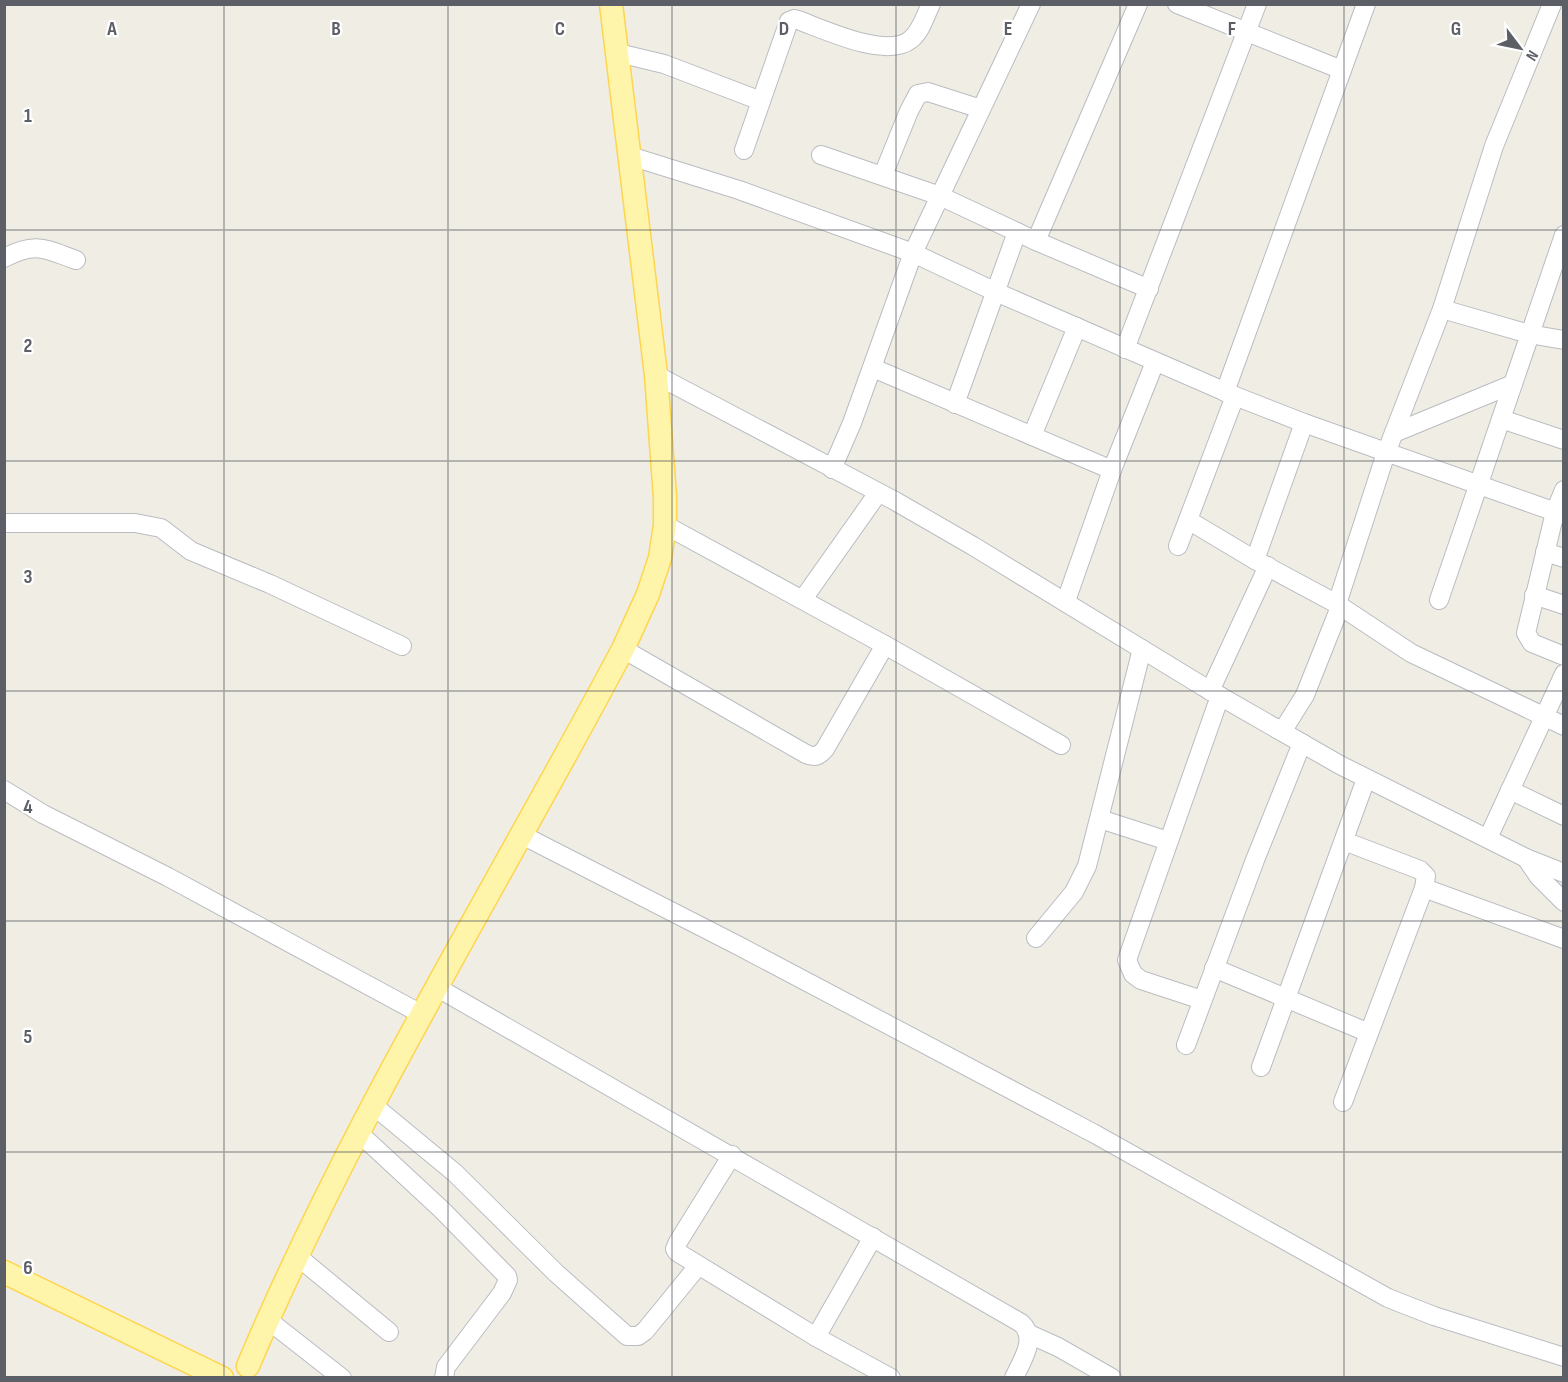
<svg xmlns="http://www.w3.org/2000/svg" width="1568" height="1382" viewBox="0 0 1568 1382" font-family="'Sofia Sans Condensed',sans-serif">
  <rect width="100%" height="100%" fill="#f0eee4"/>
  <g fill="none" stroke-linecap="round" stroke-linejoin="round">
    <defs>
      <g id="minor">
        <path d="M1177,4L1342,70"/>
        <path d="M618,53L664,64L761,101"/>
        <path d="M744,150L789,21L794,19L798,20C823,29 886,59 910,40C921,32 925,16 931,4"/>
        <path d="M821,155L940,196L1036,241L1149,289"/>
        <path d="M630,156L739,190L913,253L996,292L1235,396L1304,423L1564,515"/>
        <path d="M883,175L909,111L918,94L928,92L981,109"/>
        <path d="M1036,241L1138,4"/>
        <path d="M4,258C36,241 45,249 76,260"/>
        <path d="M1442,309L1529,334L1564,340"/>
        <path d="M1125,349L1257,4"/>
        <path d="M873,368L1112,470"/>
        <path d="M656,375L895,501L973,546L1204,687L1340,765L1526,858L1564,873"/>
        <path d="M1225,392L1366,4"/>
        <path d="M955,404L1017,232"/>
        <path d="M1501,419L1564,440"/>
        <path d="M1394,433L1513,384"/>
        <path d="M1032,436L1077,327"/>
        <path d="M832,469L852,423L913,253L1031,4"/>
        <path d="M1564,490L1555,512L1526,633L1532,643L1564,656"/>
        <path d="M1188,520L1255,560L1337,604L1411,653L1564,726"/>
        <path d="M4,523H135L161,528L191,551L270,584L402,646"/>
        <path d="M665,525L885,645L1061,745"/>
        <path d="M1178,546L1235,396"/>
        <path d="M1545,552L1564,558"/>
        <path d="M1255,560L1304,423"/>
        <path d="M1534,595L1564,605"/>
        <path d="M803,599L878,493"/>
        <path d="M1439,600L1564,235"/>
        <path d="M1066,601L1112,470L1155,362"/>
        <path d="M623,649L806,754C815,758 819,756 825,749L885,645"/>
        <path d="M1210,691L1268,566"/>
        <path d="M1277,729L1285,727L1305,695L1340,607L1337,604L1386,453L1442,309L1494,146L1552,4"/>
        <path d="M4,790L43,814L168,877L423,1015"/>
        <path d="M1510,790L1564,816"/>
        <path d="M1100,819L1168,841"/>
        <path d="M522,835L739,946L1093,1133L1388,1298L1434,1316L1564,1357"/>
        <path d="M1488,838L1564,674"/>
        <path d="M1526,858L1539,877L1564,902"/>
        <path d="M1424,888L1564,939"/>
        <path d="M1036,938L1074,892L1087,866L1142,649"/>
        <path d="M1214,968L1369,1033"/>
        <path d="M438,988L1021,1323C1038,1338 1022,1360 1014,1378"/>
        <path d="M1202,1000L1141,980L1133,974L1127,960L1220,696"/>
        <path d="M1186,1045L1255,860L1302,743"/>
        <path d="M1261,1067L1366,779"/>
        <path d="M1343,1102L1424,888L1426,876L1420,870L1344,841"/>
        <path d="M374,1106L455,1173L556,1273L627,1336H638L645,1331L698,1266"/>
        <path d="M359,1133L441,1209L507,1276L508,1280L502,1293L446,1367L444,1378"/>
        <path d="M732,1155L678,1242L675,1249L677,1252L816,1337L891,1378"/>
        <path d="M297,1256L389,1332"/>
        <path d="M268,1320L342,1378"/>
        <path d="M1029,1334L1058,1347L1112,1378"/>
        <path d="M816,1337L873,1237"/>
      </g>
      <g id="major">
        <path d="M4,1272L222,1378"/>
        <path d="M248,1366C353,1117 497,887 623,649L648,594L660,558L665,525V497L656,375L611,4"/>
      </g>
    </defs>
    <use href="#minor" stroke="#b9bcc1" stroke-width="20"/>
    <use href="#major" stroke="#fed54f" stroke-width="25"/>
    <use href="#minor" stroke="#fff" stroke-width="18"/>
    <use href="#major" stroke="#fff5aa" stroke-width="22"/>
  </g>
  <path fill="none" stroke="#5c6066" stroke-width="1.5" stroke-opacity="0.55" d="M224,4V1378M448,4V1378M672,4V1378M896,4V1378M1120,4V1378M1344,4V1378M4,230H1564M4,461H1564M4,691H1564M4,921H1564M4,1152H1564"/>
  <g font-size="20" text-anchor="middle" font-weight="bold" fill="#5c6066" stroke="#fff" stroke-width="4.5" stroke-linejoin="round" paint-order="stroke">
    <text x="112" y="35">A</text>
    <text x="336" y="35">B</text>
    <text x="560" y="35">C</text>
    <text x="784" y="35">D</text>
    <text x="1008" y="35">E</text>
    <text x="1232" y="35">F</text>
    <text x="1456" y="35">G</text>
    <text x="28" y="122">1</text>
    <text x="28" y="352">2</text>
    <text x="28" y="583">3</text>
    <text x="28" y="813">4</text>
    <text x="28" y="1043">5</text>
    <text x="28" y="1274">6</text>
  </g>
  <rect width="1568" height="1382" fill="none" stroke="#5c6066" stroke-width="12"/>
  <g transform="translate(1520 48) rotate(122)" stroke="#ffffff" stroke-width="4.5" paint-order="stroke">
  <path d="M0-4.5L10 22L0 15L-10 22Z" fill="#5c6066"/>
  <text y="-9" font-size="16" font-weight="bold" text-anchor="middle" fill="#5c6066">N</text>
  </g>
</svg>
